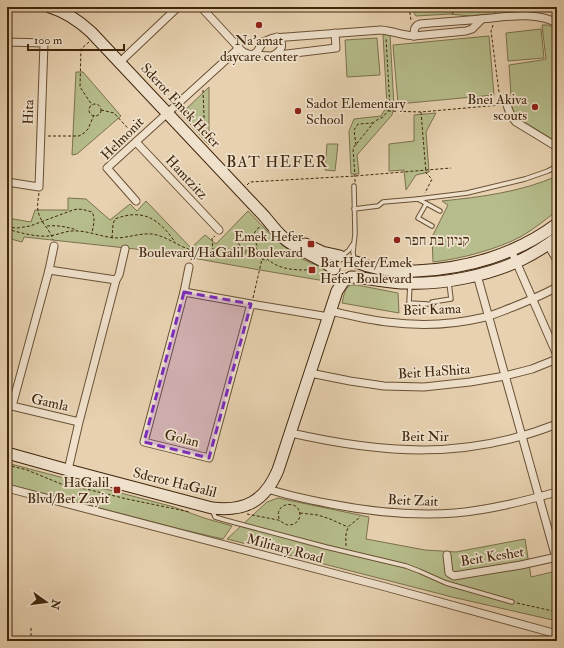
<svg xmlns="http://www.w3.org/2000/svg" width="564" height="648" viewBox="0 0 564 648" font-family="'IM FELL Double Pica','Frank Ruhl Libre',serif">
  <rect width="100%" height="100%" fill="#e7d1b0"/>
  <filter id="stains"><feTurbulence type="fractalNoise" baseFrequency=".005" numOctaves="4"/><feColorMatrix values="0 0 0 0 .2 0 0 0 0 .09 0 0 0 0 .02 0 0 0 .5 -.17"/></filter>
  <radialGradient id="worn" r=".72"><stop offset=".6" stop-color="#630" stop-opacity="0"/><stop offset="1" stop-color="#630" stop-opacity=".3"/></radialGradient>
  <g fill="#b6bc8b" stroke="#7b714c">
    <path d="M413,7H497L495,18L482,19L489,14L470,16L450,14L416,16L413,11Z"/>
    <path d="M542,25H548L557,29V142L521,120L517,116L512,109L509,65L542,60L546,59Z"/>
    <path d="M541,29L544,58L508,61L506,33Z"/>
    <path d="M390,34L394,106L392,115L357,155L359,174H351L349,131L354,119L381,116L387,106L383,35Z"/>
    <path d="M489,36L494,95L398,104L393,45Z"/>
    <path d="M377,38L380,75L347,77L345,40Z"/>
    <path d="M76,72H83L121,116L77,154L72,155Z"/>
    <path d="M209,87V145L181,114Z"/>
    <path d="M436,113L426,132L429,172L416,175L406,190L404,170L389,171V144L414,141V115Z"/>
    <path d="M327,144H338L335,171L325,170Z"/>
    <path d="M557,176V211C546,219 534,229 522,236C498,249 461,259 433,262L432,237L448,205L442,201C481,197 521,192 557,176Z"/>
    <path d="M68,198L86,199L110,220L130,204L137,211L146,201L191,248L205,235L216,244L248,211C265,229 282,248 304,260C316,266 329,266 331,282L254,269L154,251L24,237L22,242L7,238V218L31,222L35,210H68Z"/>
    <path d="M351,285H357L398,293L399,313L342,303C344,296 344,288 351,285Z"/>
    <path d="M7,463L174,507L204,518L232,526L223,539L180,529L7,484Z"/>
    <path d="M278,498L369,517L366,539L425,550L456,552L525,539L531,577L557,571V621L452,597L227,539L267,502Z"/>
  </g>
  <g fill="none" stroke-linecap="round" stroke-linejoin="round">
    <defs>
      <g id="lane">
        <path d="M354,186L355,234L353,252L354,259"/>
        <path d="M418,199L467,193L525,179L548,171L557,166"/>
        <path d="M426,204L418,218L432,226"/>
        <path d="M354,209L378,206L383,202L418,199L440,211"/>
        <path d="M342,256L349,250L353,244"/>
        <path d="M410,284L409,303L427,304"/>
        <path d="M432,302L451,299L449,283"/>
        <path d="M212,509L215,517L225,520L326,547L406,566L419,571L446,583L512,602"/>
      </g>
      <g id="street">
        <path d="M414,36C414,30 414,26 420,24C440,22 461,21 481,19C506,17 535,11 557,23"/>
        <path d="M7,42L44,43L39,187L7,182"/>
        <path d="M239,48L243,52L248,54L252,55L270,56L336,48L335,33"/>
        <path d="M252,55L257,52L263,42L273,38L381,30C392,31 402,35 414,36L466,31L472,29L482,19"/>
        <path d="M274,55C282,50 285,44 277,37"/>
        <path d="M120,62L178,7"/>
        <path d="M507,105C509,112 511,117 516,122L557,147"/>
        <path d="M136,142L219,230"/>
        <path d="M136,201L107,168L239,48L201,7"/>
        <path d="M548,245L557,260"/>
        <path d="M511,250L557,355"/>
        <path d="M49,270L54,246"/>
        <path d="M477,275L556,558"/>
        <path d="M116,280L119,275L125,249"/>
        <path d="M184,292L189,267"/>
        <path d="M251,304L209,458L144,442L184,292L251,304L329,317"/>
        <path d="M330,311C349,315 368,320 387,322C418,326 451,325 481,318C492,316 502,311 513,307C528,301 543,295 557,287"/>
        <path d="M310,373L350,381L384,386L424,387L470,382L505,376L532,369L557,359"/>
        <path d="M291,433C384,454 466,460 557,424"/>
        <path d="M68,470L79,422L116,280L49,270L12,406L79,422"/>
        <path d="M7,488L382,586L557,634"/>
        <path d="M268,489C289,496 310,500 331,504C372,512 414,516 455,513C490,510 524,501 557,492"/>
        <path d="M447,555L449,573L454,576L521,565L557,557"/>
      </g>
      <g id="secondary">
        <path d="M50,7C66,12 79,21 91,32L265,217C274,228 282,239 295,246C307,254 322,259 334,269"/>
        <path d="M305,244L322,252L340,256"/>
        <path d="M356,262C375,270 396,272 416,271C467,269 517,254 557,224"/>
        <path d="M351,277C370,278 388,283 406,283C443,285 490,275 523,259C535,253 546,246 557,238"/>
        <path d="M7,453L68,470L212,508C245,512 265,501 278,470L337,291L343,282L346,279"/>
      </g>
    </defs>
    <use href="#lane" stroke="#6a5135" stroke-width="5.5"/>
    <use href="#street" stroke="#6a5135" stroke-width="9"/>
    <use href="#secondary" stroke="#40260c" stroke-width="13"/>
    <g stroke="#40260c" stroke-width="1" stroke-dasharray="3 2" stroke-linecap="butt">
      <path d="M409,7L411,20"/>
      <path d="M452,14L458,7"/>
      <path d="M493,25L491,31L499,92L504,100"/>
      <path d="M89,42L81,49L80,87L92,105"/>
      <path d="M203,90L205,141"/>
      <circle cx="95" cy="110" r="6"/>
      <path d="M101,110L114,113L134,135"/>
      <path d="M388,111L421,112L500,105"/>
      <path d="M421,112L426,173L432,179L425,193"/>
      <path d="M48,136H79L84,133L88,129L94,115"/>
      <path d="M356,145L354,130L358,124L373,123"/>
      <path d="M355,182V176L353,148L375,121L383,117L390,108L386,38"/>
      <path d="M247,185L250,182L355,176L451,168"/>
      <path d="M39,193C38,201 36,209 40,217C43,225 51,231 53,240"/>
      <path d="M47,226C58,225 67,227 77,230"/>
      <path d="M7,227L17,228L30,226L73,210C80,208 85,210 92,212C96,219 93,226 92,233"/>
      <path d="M7,229C21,233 35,237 49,236C58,235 67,230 76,231C89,231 102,237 115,238C128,238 139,233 152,234C166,236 178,246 191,250C198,253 224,253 231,250C234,249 236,247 239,245"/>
      <path d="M243,236C249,237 254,239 257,245L256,249C249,255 241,250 238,242L240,237Z"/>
      <path d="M251,237L260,226"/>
      <path d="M112,238L113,224L115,219C143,208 159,219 175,242"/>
      <path d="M256,248C272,266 282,270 306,270L312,265"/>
      <path d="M213,251L212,238L215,236"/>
      <path d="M228,251L246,253L267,261"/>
      <path d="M191,260L193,252"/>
      <path d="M253,298L262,259"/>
      <path d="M7,465L27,470L66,486L86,489L127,499L190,512"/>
      <path d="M300,513L318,515L330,519L348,527"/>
      <path d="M247,514C257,516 268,518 278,520C282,521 284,525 289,525C295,525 299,521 300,516C301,498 271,502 280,521"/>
      <path d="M346,546C346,540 345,533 348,528C350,523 357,522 360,516"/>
      <path d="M517,603L557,612"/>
      <path d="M31,641V626"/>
    </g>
    <use href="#lane" stroke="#efe1cc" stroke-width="3.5"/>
    <use href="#street" stroke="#efe1cc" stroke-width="7"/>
    <use href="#secondary" stroke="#efe1cc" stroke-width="11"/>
  </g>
  <path fill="#7b2cbf" fill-opacity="0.2" stroke="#7b2cbf" stroke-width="3" stroke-dasharray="8 5" stroke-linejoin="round" d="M184,292L251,304L209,458L144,442Z"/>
  <g fill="#8f2418" stroke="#efe1cc" stroke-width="1.5">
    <circle cx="259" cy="25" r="4"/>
    <circle cx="535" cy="107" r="4"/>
    <circle cx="298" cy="111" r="4"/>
    <circle cx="397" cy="240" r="4"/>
    <rect x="307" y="240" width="8" height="8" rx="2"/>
    <rect x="308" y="266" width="8" height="8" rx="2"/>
    <rect x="113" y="486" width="8" height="8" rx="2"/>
  </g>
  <g text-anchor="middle" stroke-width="3.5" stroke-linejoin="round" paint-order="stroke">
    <g font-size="14" fill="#40260c" stroke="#efe1cc" text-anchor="end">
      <text x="259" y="45" text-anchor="middle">Na'amat<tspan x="259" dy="16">daycare center</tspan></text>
      <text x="527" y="104">Bnei Akiva<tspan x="527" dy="16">scouts</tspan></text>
      <text x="306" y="108" text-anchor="start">Sadot Elementary<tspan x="306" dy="16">School</tspan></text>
      <text x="303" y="241">Emek Hefer<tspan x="303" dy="16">Boulevard/HaGalil Boulevard</tspan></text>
      <text x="405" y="245" text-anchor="start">קניון בת חפר</text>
      <text x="320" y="267" text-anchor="start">Bat Hefer/Emek<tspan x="320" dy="16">Hefer Boulevard</tspan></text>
      <text x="109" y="487">HaGalil<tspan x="109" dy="16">Blvd/Bet Zayit</tspan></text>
    </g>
    <g font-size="14" fill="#40260c" stroke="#efe1cc">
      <text transform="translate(181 105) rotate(47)" y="5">Sderot Emek Hefer</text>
      <text transform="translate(28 112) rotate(-88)" y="5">Hita</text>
      <text transform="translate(122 138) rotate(-45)" y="5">Helmonit</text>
      <text transform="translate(187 177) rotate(47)" y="5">Hamtzitz</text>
      <text transform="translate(432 309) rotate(-2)" y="5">Beit Kama</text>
      <text transform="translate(434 371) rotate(-4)" y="5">Beit HaShita</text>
      <text transform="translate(50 402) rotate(13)" y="5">Gamla</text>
      <text x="425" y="441">Beit Nir</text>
      <text transform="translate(182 438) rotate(14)" y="5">Golan</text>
      <text transform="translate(175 482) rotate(14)" y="5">Sderot HaGalil</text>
      <text transform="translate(413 500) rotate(2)" y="5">Beit Zait</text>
      <text transform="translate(285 548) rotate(15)" y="5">Military Road</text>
      <text transform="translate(492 556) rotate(-9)" y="5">Beit Keshet</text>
    </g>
    <g font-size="16" letter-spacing="1" fill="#40260c" stroke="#efe1cc">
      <text x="277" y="167">BAT HEFER</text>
    </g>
  </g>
  <rect width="564" height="648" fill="none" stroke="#e7d1b0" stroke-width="24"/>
  <rect x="8" y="8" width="548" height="632" fill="none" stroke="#40260c" stroke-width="2"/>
  <rect x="12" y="12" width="540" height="624" fill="none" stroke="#40260c"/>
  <g transform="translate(46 602) rotate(104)" stroke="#efe1cc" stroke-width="3" paint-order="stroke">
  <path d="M0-3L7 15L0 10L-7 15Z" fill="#40260c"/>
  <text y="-6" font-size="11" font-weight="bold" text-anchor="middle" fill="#40260c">N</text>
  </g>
  <path d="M28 44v6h96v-6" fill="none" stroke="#40260c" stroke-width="2"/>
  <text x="34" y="44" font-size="12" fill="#40260c" stroke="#efe1cc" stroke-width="3" paint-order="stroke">100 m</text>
  <rect width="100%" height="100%" filter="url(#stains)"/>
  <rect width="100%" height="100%" fill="url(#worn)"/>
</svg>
